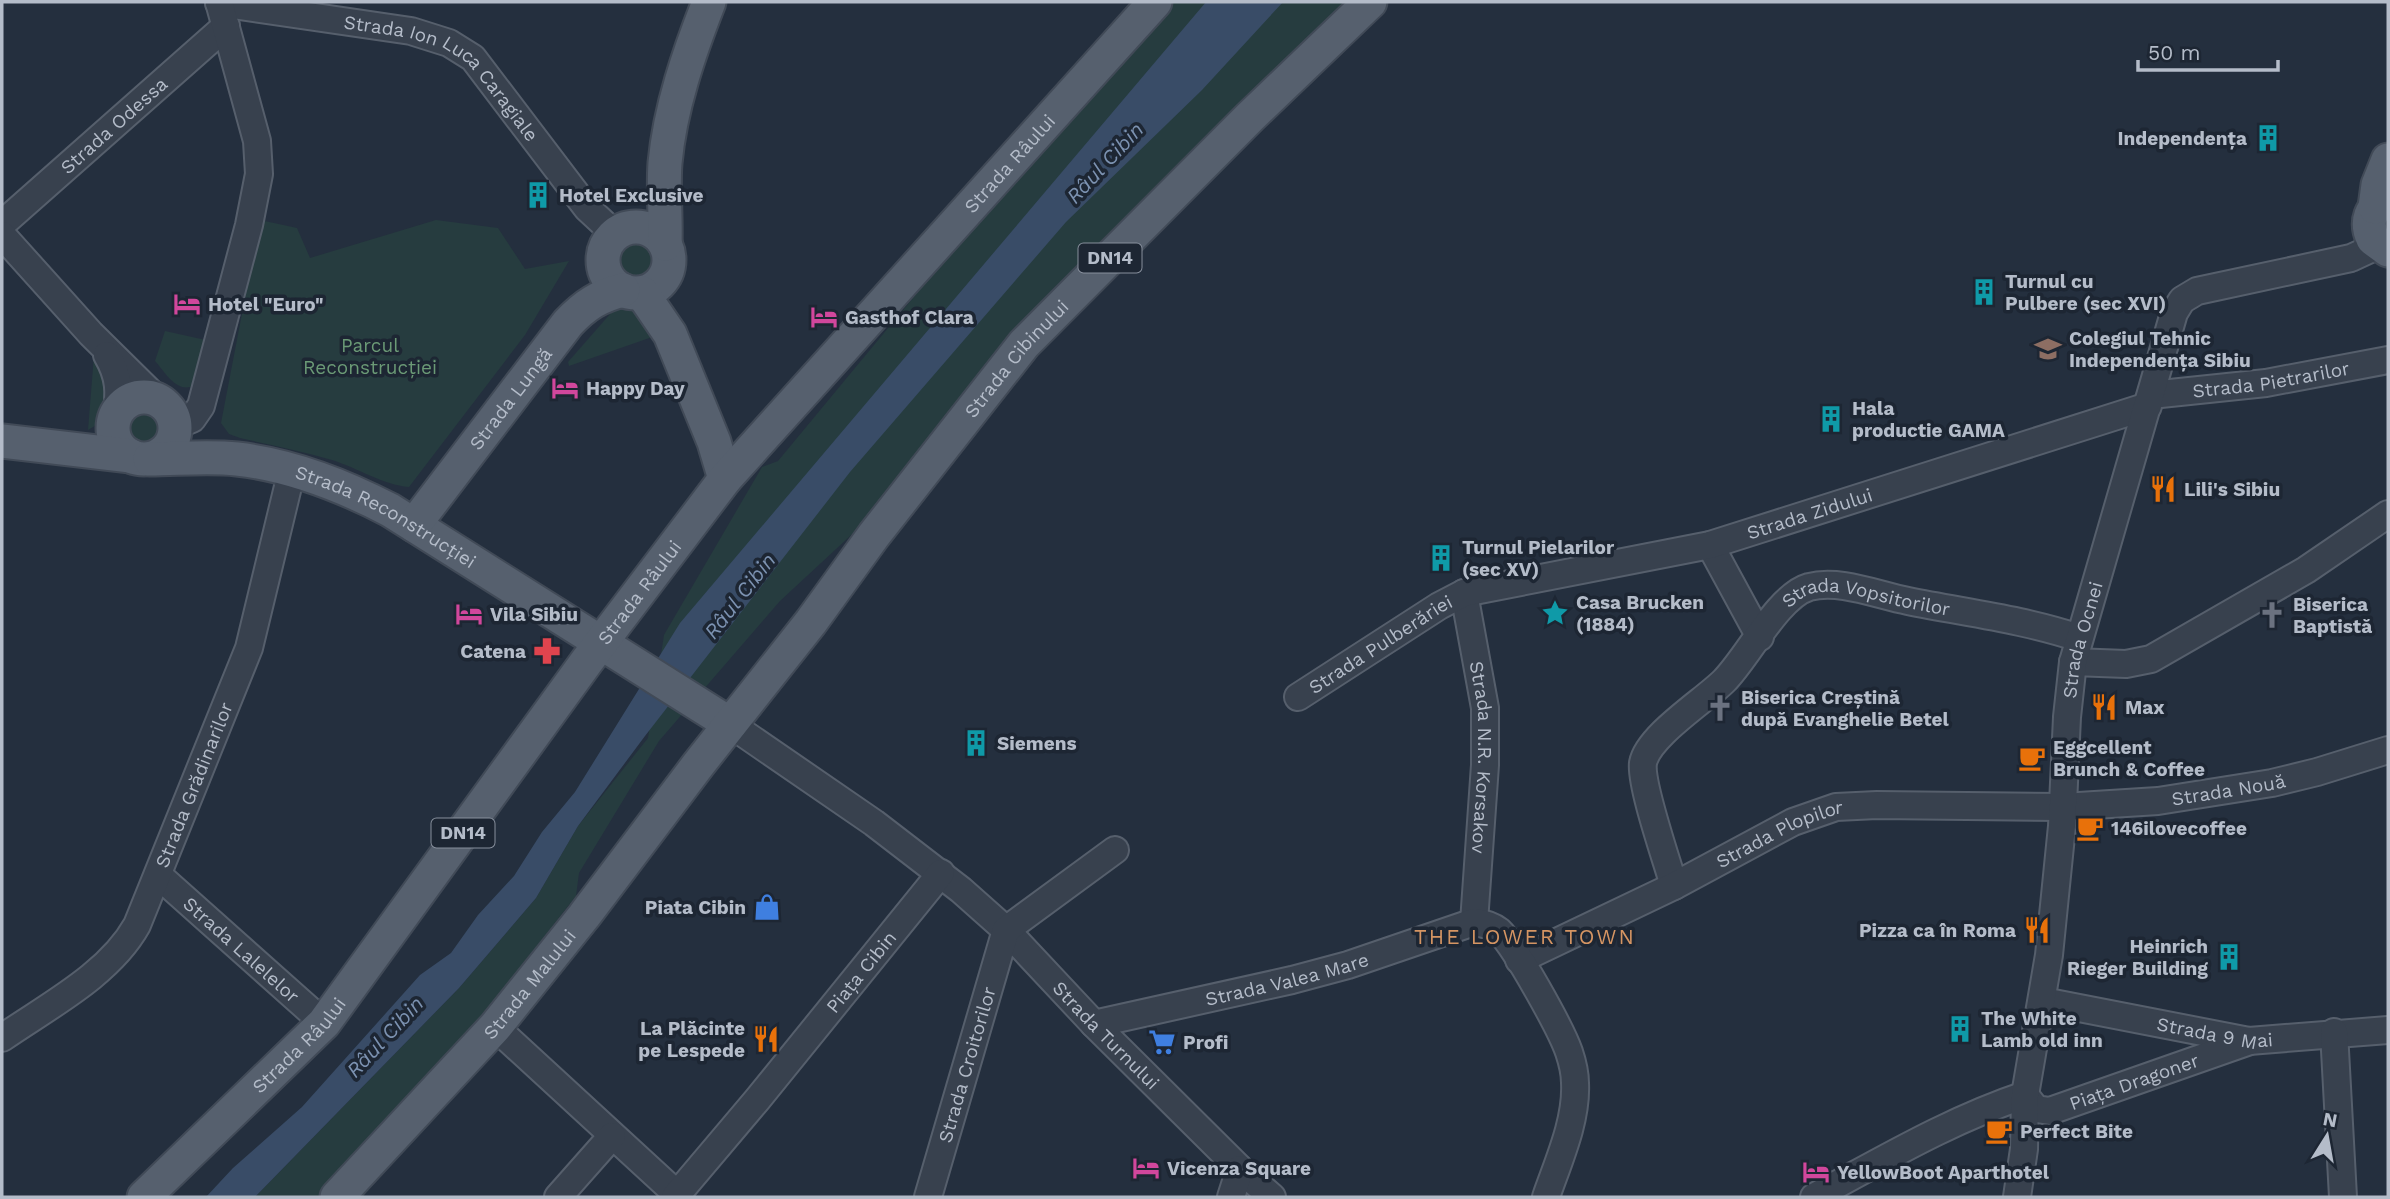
<svg xmlns="http://www.w3.org/2000/svg" width="2390" height="1199" viewBox="0 0 2390 1199" font-family="'Work Sans',sans-serif">
  <rect width="100%" height="100%" fill="#242f3e"/>
  <g fill="#263c3f">
    <path d="M1167,2H1370L863,524L780,601L659,741L579,873L576,896L347,1188L337,1197H255L459,988L536,898L578,826L648,738L664,635L762,467L778,461L1009,182Z"/>
    <path d="M260,220L297,228L310,258L436,220L498,228L525,269L569,261L525,335L409,487C383,485 358,468 332,460C302,451 270,445 240,438L229,434L221,423Z"/>
    <circle cx="632" cy="260" r="20"/>
    <path d="M636,302L658,335L569,366L568,362L618,305Z"/>
    <path d="M165,331L210,341L193,386C176,393 165,372 155,361Z"/>
    <path d="M94,355L105,369L108,409L98,424L88,430Z"/>
    <circle cx="141" cy="427" r="17"/>
  </g>
  <path fill="#394c67" d="M1206,2H1283L1202,90L1066,222L850,472L645,736L578,826L536,898L459,988L255,1197H206L233,1168L302,1107L420,975L451,953L478,915L514,876L542,832L575,792L680,623Z"/>
  <g fill="none" stroke-linecap="round" stroke-linejoin="round">
    <defs>
      <g id="minor">
        <path id="s1" d="M219,3L411,31L449,43L473,58L587,208L615,234"/>
        <path id="s2" d="M2,224L226,26"/>
        <path d="M2,235L91,334L161,403"/>
        <path d="M107,355C120,377 120,393 116,417"/>
        <path id="s3" d="M2151,395L2266,383L2388,360"/>
        <path d="M175,426L192,419L201,406L249,225L259,174L257,141L219,2"/>
        <path d="M1710,545L1760,637"/>
        <path id="s4" d="M1464,593L1485,708V765L1474,922"/>
        <path d="M2073,662L2126,664L2151,659L2306,570L2388,514"/>
        <path id="s5" d="M1298,697L1439,606L1464,593L1710,545L2148,406"/>
        <path id="s6" d="M730,724L874,823L961,890L1006,930L1094,1024L1240,1169L1272,1197"/>
        <path id="s7" d="M158,875L324,1023"/>
        <path id="s8" d="M1674,886C1667,861 1640,784 1643,763C1648,736 1704,701 1724,681C1748,657 1778,596 1809,587C1840,579 1877,595 1908,601C1967,613 2022,619 2079,638"/>
        <path id="s9" d="M1519,960L1674,886L1793,822L1836,807L1877,805L2063,807L2158,801L2272,783L2317,772L2388,750"/>
        <path id="s10" d="M2043,1001L2249,1041L2388,1030"/>
        <path id="s11" d="M1094,1024L1292,980L1348,965L1474,922C1483,923 1491,925 1499,931C1515,946 1561,1029 1569,1052C1572,1061 1575,1073 1575,1083C1577,1121 1558,1162 1546,1197"/>
        <path d="M495,1027L680,1197"/>
        <path d="M2334,1032L2343,1197"/>
        <path id="s12" d="M2,1038C48,1006 109,975 137,925L249,648L292,470"/>
        <path id="s13" d="M2025,1095L2036,1109L2050,1111L2247,1042"/>
        <path d="M558,1197L612,1136"/>
        <path id="s14" d="M675,1197L757,1100L941,873"/>
        <path id="s15" d="M928,1197L1006,930L1115,850"/>
        <path d="M1231,1197L1240,1169"/>
        <path d="M1814,1197C1883,1160 1950,1120 2025,1095"/>
        <path id="s16" d="M2017,1197L2024,1149L2025,1095L2049,955L2062,826L2067,717L2073,662L2174,313L2182,300L2197,291L2351,258L2379,245"/>
      </g>
      <g id="major">
        <path d="M2388,199C2370,207 2365,222 2373,239L2388,250"/>
        <path d="M2375,207L2378,185L2388,160"/>
        <circle cx="636" cy="260" r="33"/>
        <path d="M665,244C666,217 663,189 665,163C670,108 689,53 709,2"/>
        <path d="M642,293L670,334L714,442L725,479"/>
        <circle cx="144" cy="428" r="31"/>
        <path d="M2,441L131,456"/>
        <path id="s17" d="M150,459C178,459 208,456 237,459C291,465 342,485 390,510L730,724"/>
        <path id="s18" d="M414,525L568,323C585,305 599,296 623,290"/>
        <path id="s19" d="M144,1197L324,1023L587,661L725,479L1155,2"/>
        <path id="s20" d="M337,1197L495,1027L584,916L698,765L811,622L874,535L1024,344L1250,117L1370,2"/>
      </g>
    </defs>
    <use href="#minor" stroke="#565f6c" stroke-width="30"/>
    <use href="#major" stroke="#414a57" stroke-width="37"/>
    <use href="#minor" stroke="#38414e" stroke-width="26"/>
    <use href="#major" stroke="#56606e" stroke-width="33"/>
  </g>
  <defs>
    <symbol id="building-bare" viewBox="-9 -9 18 18"><path d="M-4-6H4V6H1V3H-1V6H-4ZM-2.5-4.3h1.7v1.8h-1.7ZM.8-4.3h1.7v1.8H.8ZM-2.5-1h1.7V.8h-1.7ZM.8-1h1.7V.8H.8Z" fill="#0f9aa8" stroke="#1d2633" stroke-width="2.5" paint-order="stroke"/></symbol>
    <symbol id="hotel-bare" viewBox="-9 -9 18 18"><path d="M-6-4.5h1.5V1H6V5H4.5V3h-9V5H-6ZM-4 0a1.8 1.8 0 1 1 3.6 0ZM.5 0V-2.5h3Q6-2.5 6 0Z" fill="#d1479c" stroke="#1d2633" stroke-width="2.5" paint-order="stroke"/></symbol>
    <symbol id="school-bare" viewBox="-9 -9 18 18"><path d="M0-5L7-2L0 1L-7-2ZM-4 1L0 2.5L4 1V4Q0 6-4 4Z" fill="#8d6e63" stroke="#1d2633" stroke-width="2.5" paint-order="stroke"/></symbol>
    <symbol id="restaurant-bare" viewBox="-9 -9 18 18"><path d="M-5-6h1v4h1v-4h1v4h1v-4h1v5L-1.5 .5V6h-2V.5L-5-1ZM5-6V6H3V1.5H1.5Q1.5-4 5-6Z" fill="#e8710a" stroke="#1d2633" stroke-width="2.5" paint-order="stroke"/></symbol>
    <symbol id="sight-bare" viewBox="-9 -9 18 18"><path d="M0-6L1.8-2.2L6-1.7L2.9 1.2L3.7 5.4L0 3.3L-3.7 5.4L-2.9 1.2L-6-1.7L-1.8-2.2Z" fill="#0f9aa8" stroke="#1d2633" stroke-width="2.5" paint-order="stroke"/></symbol>
    <symbol id="church-bare" viewBox="-9 -9 18 18"><path d="M-1.2-6h2.4v3.5h3.3v2.4h-3.3V6h-2.4V-.1h-3.3v-2.4h3.3Z" fill="#6b7280" stroke="#1d2633" stroke-width="2.5" paint-order="stroke"/></symbol>
    <symbol id="pharmacy-bare" viewBox="-9 -9 18 18"><path d="M-2-6h4v4h4v4h-4v4h-4v-4h-4v-4h4Z" fill="#e0444e" stroke="#1d2633" stroke-width="2.5" paint-order="stroke"/></symbol>
    <symbol id="cafe-bare" viewBox="-9 -9 18 18"><path d="M-5.5-4.5H6V0H3Q3 3.5 0 3.5H-2.5Q-5.5 3.5-5.5 0ZM3-3.2v2h1.7v-2ZM-6 4.5H4V6H-6Z" fill="#e8710a" stroke="#1d2633" stroke-width="2.5" paint-order="stroke"/></symbol>
    <symbol id="shop-bare" viewBox="-9 -9 18 18"><path d="M-5-2.5h2.3a2.7 3.5 0 0 1 5.4 0H5L5.5 6h-11ZM-1.5-2.5h3a1.5 2.3 0 0 0-3 0Z" fill="#3f7fe0" stroke="#1d2633" stroke-width="2.5" paint-order="stroke"/></symbol>
    <symbol id="supermarket-bare" viewBox="-9 -9 18 18"><path d="M-6-5.5h2.5l.6 2H6L4.5 2H-2.5L-4.4-4H-6ZM-1.5 3.2a1.3 1.3 0 1 0 .1 0ZM3 3.2a1.3 1.3 0 1 0 .1 0Z" fill="#3f7fe0" stroke="#1d2633" stroke-width="2.5" paint-order="stroke"/></symbol>
  </defs>
  <g fill-rule="evenodd">
    <use href="#building-bare" x="2249" y="119" width="38" height="38"/>
    <use href="#building-bare" x="519" y="176" width="38" height="38"/>
    <use href="#building-bare" x="1965" y="273" width="38" height="38"/>
    <use href="#hotel-bare" x="168" y="285" width="38" height="38"/>
    <use href="#hotel-bare" x="805" y="298" width="38" height="38"/>
    <use href="#school-bare" x="2029" y="330" width="38" height="38"/>
    <use href="#hotel-bare" x="546" y="369" width="38" height="38"/>
    <use href="#building-bare" x="1812" y="400" width="38" height="38"/>
    <use href="#restaurant-bare" x="2144" y="470" width="38" height="38"/>
    <use href="#building-bare" x="1422" y="539" width="38" height="38"/>
    <use href="#sight-bare" x="1536" y="594" width="38" height="38"/>
    <use href="#hotel-bare" x="450" y="595" width="38" height="38"/>
    <use href="#church-bare" x="2253" y="596" width="38" height="38"/>
    <use href="#pharmacy-bare" x="528" y="632" width="38" height="38"/>
    <use href="#restaurant-bare" x="2085" y="688" width="38" height="38"/>
    <use href="#church-bare" x="1701" y="689" width="38" height="38"/>
    <use href="#building-bare" x="957" y="724" width="38" height="38"/>
    <use href="#cafe-bare" x="2013" y="739" width="38" height="38"/>
    <use href="#cafe-bare" x="2071" y="809" width="38" height="38"/>
    <use href="#shop-bare" x="748" y="888" width="38" height="38"/>
    <use href="#restaurant-bare" x="2018" y="911" width="38" height="38"/>
    <use href="#building-bare" x="2210" y="938" width="38" height="38"/>
    <use href="#building-bare" x="1941" y="1010" width="38" height="38"/>
    <use href="#restaurant-bare" x="747" y="1020" width="38" height="38"/>
    <use href="#supermarket-bare" x="1143" y="1023" width="38" height="38"/>
    <use href="#cafe-bare" x="1980" y="1112" width="38" height="38"/>
    <use href="#hotel-bare" x="1127" y="1149" width="38" height="38"/>
    <use href="#hotel-bare" x="1797" y="1153" width="38" height="38"/>
  </g>
  <g text-anchor="middle" stroke-width="7" stroke-linejoin="round" paint-order="stroke">
    <g fill="#1d2633" stroke="#878f9c" stroke-width="2">
      <rect x="1078.5" y="243.5" width="63" height="29" rx="5"/>
      <rect x="431.5" y="818.5" width="63" height="29" rx="5"/>
    </g>
    <g font-size="18" font-weight="bold" fill="#b4bcc9">
      <text x="1110" y="264">DN14</text>
      <text x="463" y="839">DN14</text>
    </g>
    <g font-size="19" fill="#b4bcc9" stroke="#1d2633">
      <text dy="7" stroke="none"><textPath href="#s1" startOffset="245">Strada Ion Luca Caragiale</textPath></text>
      <text dy="7" stroke="none"><textPath href="#s2" startOffset="149">Strada Odessa</textPath></text>
      <text dy="7" stroke="none"><textPath href="#s19" startOffset="1351">Strada Râului</textPath></text>
      <text dy="7" stroke="none"><textPath href="#s20" startOffset="1080">Strada Cibinului</textPath></text>
      <text dy="7" stroke="none"><textPath href="#s3" startOffset="121">Strada Pietrarilor</textPath></text>
      <text dy="7" stroke="none"><textPath href="#s18" startOffset="159">Strada Lungă</textPath></text>
      <text dy="7" stroke="none"><textPath href="#s5" startOffset="551">Strada Zidului</textPath></text>
      <text dy="7" stroke="none"><textPath href="#s17" startOffset="248">Strada Reconstrucției</textPath></text>
      <text dy="7" stroke="none"><textPath href="#s19" startOffset="784">Strada Râului</textPath></text>
      <text dy="7" stroke="none"><textPath href="#s8" startOffset="429">Strada Vopsitorilor</textPath></text>
      <text dy="7" stroke="none"><textPath href="#s16" startOffset="562">Strada Ocnei</textPath></text>
      <text dy="7" stroke="none"><textPath href="#s5" startOffset="98">Strada Pulberăriei</textPath></text>
      <text dy="7" stroke="none"><textPath href="#s4" startOffset="166">Strada N.R. Korsakov</textPath></text>
      <text dy="7" stroke="none"><textPath href="#s12" startOffset="329">Strada Grădinarilor</textPath></text>
      <text dy="7" stroke="none"><textPath href="#s9" startOffset="746">Strada Nouă</textPath></text>
      <text dy="7" stroke="none"><textPath href="#s9" startOffset="290">Strada Plopilor</textPath></text>
      <text dy="7" stroke="none"><textPath href="#s7" startOffset="112">Strada Lalelelor</textPath></text>
      <text dy="7" stroke="none"><textPath href="#s14" startOffset="292">Piața Cibin</textPath></text>
      <text dy="7" stroke="none"><textPath href="#s11" startOffset="198">Strada Valea Mare</textPath></text>
      <text dy="7" stroke="none"><textPath href="#s20" startOffset="287">Strada Malului</textPath></text>
      <text dy="7" stroke="none"><textPath href="#s10" startOffset="175">Strada 9 Mai</textPath></text>
      <text dy="7" stroke="none"><textPath href="#s6" startOffset="490">Strada Turnului</textPath></text>
      <text dy="7" stroke="none"><textPath href="#s19" startOffset="217">Strada Râului</textPath></text>
      <text dy="7" stroke="none"><textPath href="#s15" startOffset="138">Strada Croitorilor</textPath></text>
      <text dy="7" stroke="none"><textPath href="#s13" startOffset="121">Piața Dragoner</textPath></text>
    </g>
    <g font-size="19" font-weight="bold" fill="#b4bcc9" stroke="#1d2633" text-anchor="start">
      <text x="2247" y="145" text-anchor="end">Independența</text>
      <text x="559" y="202">Hotel Exclusive</text>
      <text x="2005" y="288">Turnul cu<tspan x="2005" dy="22">Pulbere (sec XVI)</tspan></text>
      <text x="208" y="311">Hotel "Euro"</text>
      <text x="845" y="324">Gasthof Clara</text>
      <text x="2069" y="345">Colegiul Tehnic<tspan x="2069" dy="22">Independența Sibiu</tspan></text>
      <text x="586" y="395">Happy Day</text>
      <text x="1852" y="415">Hala<tspan x="1852" dy="22">productie GAMA</tspan></text>
      <text x="2184" y="496">Lili's Sibiu</text>
      <text x="1462" y="554">Turnul Pielarilor<tspan x="1462" dy="22">(sec XV)</tspan></text>
      <text x="1576" y="609">Casa Brucken<tspan x="1576" dy="22">(1884)</tspan></text>
      <text x="2293" y="611">Biserica<tspan x="2293" dy="22">Baptistă</tspan></text>
      <text x="490" y="621">Vila Sibiu</text>
      <text x="526" y="658" text-anchor="end">Catena</text>
      <text x="1741" y="704">Biserica Creștină<tspan x="1741" dy="22">după Evanghelie Betel</tspan></text>
      <text x="2125" y="714">Max</text>
      <text x="997" y="750">Siemens</text>
      <text x="2053" y="754">Eggcellent<tspan x="2053" dy="22">Brunch &amp; Coffee</tspan></text>
      <text x="2111" y="835">146ilovecoffee</text>
      <text x="746" y="914" text-anchor="end">Piata Cibin</text>
      <text x="2016" y="937" text-anchor="end">Pizza ca în Roma</text>
      <text x="2208" y="953" text-anchor="end">Heinrich<tspan x="2208" dy="22">Rieger Building</tspan></text>
      <text x="1981" y="1025">The White<tspan x="1981" dy="22">Lamb old inn</tspan></text>
      <text x="745" y="1035" text-anchor="end">La Plăcinte<tspan x="745" dy="22">pe Lespede</tspan></text>
      <text x="1183" y="1049">Profi</text>
      <text x="2020" y="1138">Perfect Bite</text>
      <text x="1167" y="1175">Vicenza Square</text>
      <text x="1837" y="1179">YellowBoot Aparthotel</text>
    </g>
    <g font-size="19" fill="#6b9a76" stroke="#1d2633">
      <text x="370" y="352">Parcul<tspan x="370" dy="22">Reconstrucției</tspan></text>
    </g>
    <g font-size="21" font-style="italic" fill="#7c92b1" stroke="#1d2633">
      <text transform="translate(1105 163) rotate(-47)" y="7">Râul Cibin</text>
      <text transform="translate(740 596) rotate(-52)" y="7">Râul Cibin</text>
      <text transform="translate(385 1037) rotate(-47)" y="7">Râul Cibin</text>
    </g>
    <g font-size="21" letter-spacing="2" fill="#d59563" stroke="#1d2633">
      <text x="1525" y="944">THE LOWER TOWN</text>
    </g>
  </g>
  <rect width="2390" height="1199" fill="none" stroke="#b4bcc9" stroke-width="7"/>
  <g transform="translate(2327 1136) rotate(11)" stroke="#1d2633" stroke-width="5" paint-order="stroke">
  <path d="M0-5L12 26L0 18L-12 26Z" fill="#b4bcc9"/>
  <text y="-10" font-size="19" font-weight="bold" text-anchor="middle" fill="#b4bcc9">N</text>
  </g>
  <path d="M2138 60v10h140v-10" fill="none" stroke="#b4bcc9" stroke-width="3.5"/>
  <text x="2148" y="60" font-size="21" fill="#b4bcc9" stroke="#1d2633" stroke-width="5" paint-order="stroke">50 m</text>
</svg>
